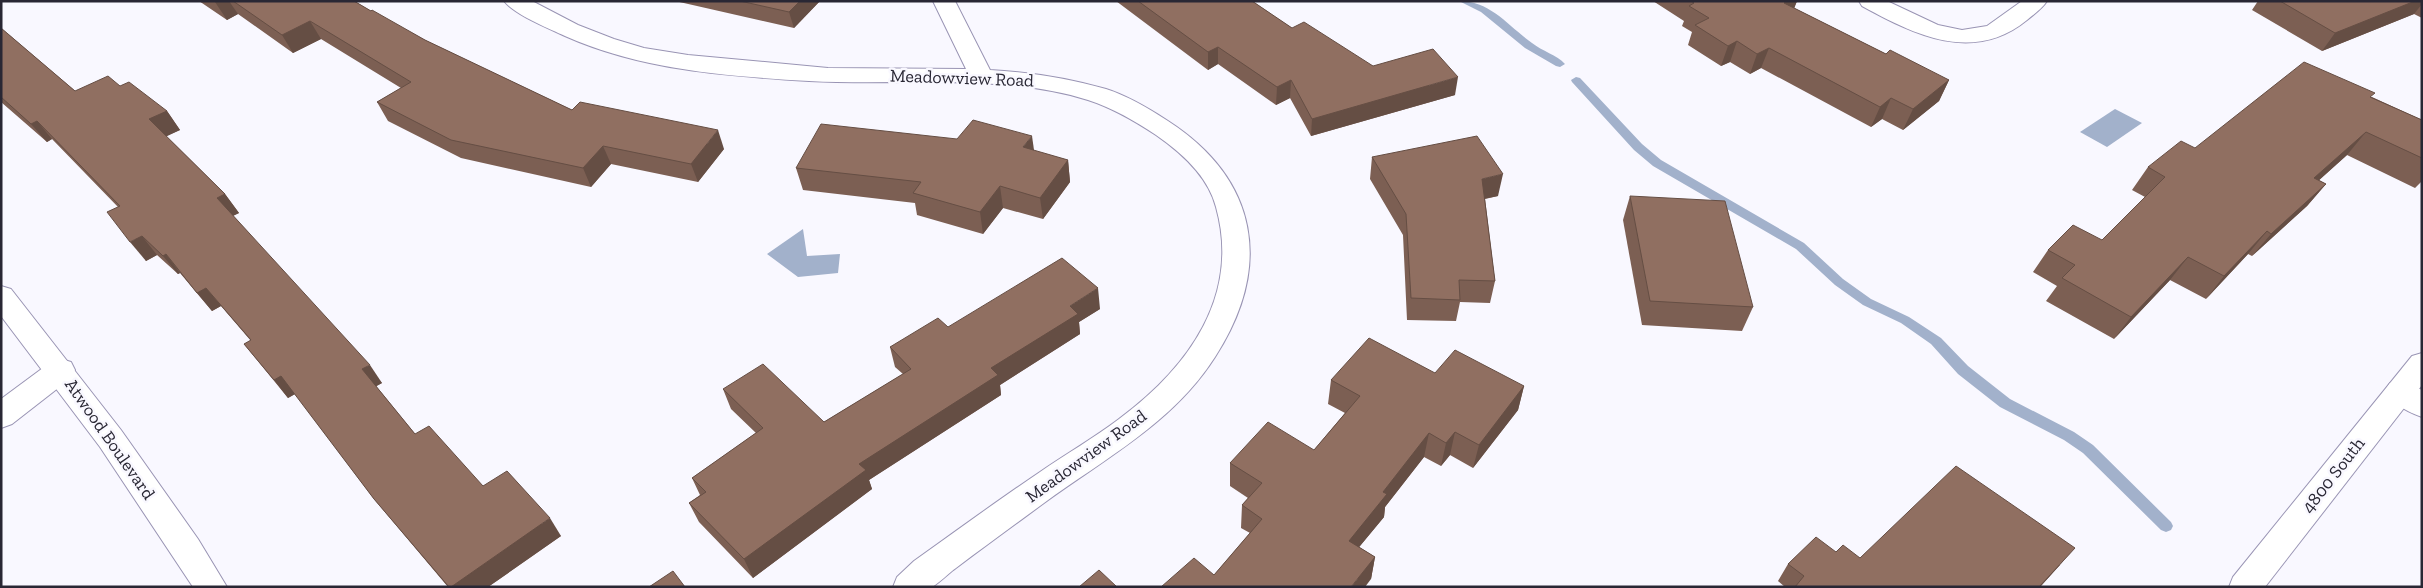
<svg xmlns="http://www.w3.org/2000/svg" width="2423" height="588" viewBox="0 0 2423 588" font-family="'Zilla Slab',serif">
  <rect width="100%" height="100%" fill="#f9f8ff"/>
  <g fill="#a2b1cb">
    <path d="M2115,109L2142,123L2107,147L2080,132Z"/>
    <path d="M803,229L807,256L840,254L838,273L798,277L767,254Z"/>
  </g>
  <g fill="none" stroke-linecap="round" stroke-linejoin="round">
    <g fill="#a2b1cb" fill-rule="evenodd">
      <path d="M1459,1C1491,1 1508,26 1532,43C1542,51 1557,55 1565,64L1560,67L1556,66L1525,48L1481,12Z"/>
      <path d="M1576,77L1580,78L1642,144L1661,160L1804,243L1843,279L1871,299L1909,317L1941,338L1968,366L2010,399L2074,432L2093,445L2171,522L2173,526L2171,530L2166,532L2161,530L2083,453L2064,440L2000,407L1958,374L1931,344L1901,323L1863,305L1835,285L1796,249L1653,166L1634,150L1572,82L1571,80Z"/>
    </g>
    <defs>
      <g id="minor">
        <path d="M504,1H532L578,25L614,39L644,48L688,55L828,68L966,69L933,1H955L990,70C1029,72 1068,78 1106,89C1128,96 1148,108 1168,121C1259,180 1273,267 1215,357C1173,423 1104,459 1044,503C1014,525 985,546 956,568C950,572 938,584 932,587C925,588 901,587 893,587L897,577L914,561C956,531 997,501 1040,472C1066,454 1094,438 1119,419C1188,368 1241,296 1216,207C1208,176 1182,153 1156,135C1135,121 1113,108 1088,100C1005,73 897,86 809,81C726,76 641,70 565,36C548,28 515,15 504,1Z"/>
        <path d="M1859,1H1887L1938,25L1962,30L1987,26L2022,1H2047C2042,9 2034,14 2027,20C1973,64 1915,35 1862,6Z"/>
        <path d="M61,359L71,362L75,370L71,378L12,424L1,428V399L51,362Z"/>
        <path d="M2400,380L2422,390V417C2408,412 2392,404 2385,391L2390,383Z"/>
      </g>
      <g id="tertiary">
        <path d="M1,286L11,289L121,430L198,539L227,587H193L100,447L1,316Z"/>
        <path d="M2422,353V385L2265,587H2229L2233,577L2412,356Z"/>
      </g>
    </defs>
    <use href="#minor" stroke="#9994b4" stroke-width="2"/>
    <use href="#tertiary" stroke="#9994b4" stroke-width="2"/>
    <use href="#minor" fill="#fff" fill-rule="evenodd"/>
    <use href="#tertiary" fill="#fff" fill-rule="evenodd"/>
  </g>
  <g fill="#7c5f53">
    <path d="M199,1H354L371,11L425,40L572,110L724,149L698,182L611,164L591,187L461,158L388,121L377,102L401,88L321,39L293,53L238,14L227,20Z"/>
    <path d="M675,1H820L794,28Z"/>
    <path d="M1116,1H1252L1292,28L1373,66L1455,95L1311,136L1290,98L1276,105L1218,64L1208,70Z"/>
    <path d="M1653,1H1797L1794,8L1886,54L1949,80L1939,101L1903,130L1882,119L1871,127L1761,68L1750,74L1730,62L1721,66L1688,45L1692,32L1682,26L1684,21Z"/>
    <path d="M2258,1H2422V18L2414,14L2322,51L2252,10Z"/>
    <path d="M1,28L75,91L120,86L167,111L180,130L166,136L225,194L239,213L233,216L382,383L376,386L415,434L483,486L561,536L488,587H448L374,499L295,394L288,398L244,344L251,341L221,306L212,311L180,273L178,274L157,255L146,261L118,207L52,139L47,142L1,102Z"/>
    <path d="M2372,97L2422,120V181L2415,188L2347,155L2319,180L2326,184L2307,206L2252,256L2248,254L2206,299L2170,280L2114,339L2046,301L2057,286L2033,272L2048,250L2102,240L2145,197L2132,190L2148,167L2195,148Z"/>
    <path d="M1034,151L1068,160L1070,182L1043,219L1003,208L983,234L917,215L915,203L803,190L796,168Z"/>
    <path d="M1372,157L1498,196L1485,199L1495,281L1490,303L1460,302L1456,321L1407,320L1403,235L1370,179Z"/>
    <path d="M1630,196L1753,307L1742,331L1642,325L1623,220Z"/>
    <path d="M1100,309L1079,322L1080,334L1000,385L1001,395L869,480L872,489L753,578L699,522L689,503L700,495L692,478L756,433L731,409L723,389L824,422L903,374L895,367L890,347L948,327Z"/>
    <path d="M1435,373L1524,386L1518,410L1473,468L1450,455L1441,466L1424,457L1385,507L1384,517L1359,547L1375,557L1371,579L1214,575L1250,533L1241,528L1242,505L1248,498L1230,486V463L1314,450L1345,413L1328,404L1331,380Z"/>
    <path d="M1836,552L1860,558L2060,565L2040,587H1785L1778,581L1788,564Z"/>
  </g>
  <g fill="#654e44">
    <path d="M229,1L238,14L227,20L215,2Z"/>
    <path d="M800,1H820L794,28L789,12Z"/>
    <path d="M1787,1H1797L1792,14L1784,3Z"/>
    <path d="M2415,1H2422V4L2414,14L2322,51L2335,33Z"/>
    <path d="M310,21L321,39L293,53L282,35Z"/>
    <path d="M1737,41L1730,62L1721,66L1728,46Z"/>
    <path d="M1218,47V64L1208,70V52Z"/>
    <path d="M1769,48L1761,68L1750,74L1757,54Z"/>
    <path d="M1458,77L1455,95L1311,136L1312,119Z"/>
    <path d="M1291,80L1290,98L1276,105L1277,87Z"/>
    <path d="M1949,80L1939,101L1903,130L1913,109Z"/>
    <path d="M1891,98L1882,119L1871,127L1880,107Z"/>
    <path d="M167,111L180,130L163,138L149,119Z"/>
    <path d="M37,121L52,139L47,142L31,124Z"/>
    <path d="M718,130L724,149L698,182L691,164Z"/>
    <path d="M2366,132L2347,155L2296,201L2314,178Z"/>
    <path d="M1032,136L1035,157L1023,147Z"/>
    <path d="M603,146L611,164L591,187L583,168Z"/>
    <path d="M1068,160L1070,182L1043,219L1040,198Z"/>
    <path d="M1503,174L1498,196L1478,200L1482,179Z"/>
    <path d="M2326,184L2307,206L2252,256L2271,234Z"/>
    <path d="M1000,186L1003,208L983,234L980,212Z"/>
    <path d="M225,194L239,213L230,217L217,198Z"/>
    <path d="M2267,231L2248,254L2206,299L2224,276Z"/>
    <path d="M142,236L157,255L146,261L130,242Z"/>
    <path d="M166,254L180,273L178,274L163,256Z"/>
    <path d="M2188,257L2170,280L2114,339L2131,317Z"/>
    <path d="M206,288L221,306L212,311L197,293Z"/>
    <path d="M1098,288L1100,309L1079,322L1080,334L1000,385L1001,395L869,480L872,489L753,578L744,559L859,464L991,368L1070,306Z"/>
    <path d="M370,365L382,383L375,387L362,369Z"/>
    <path d="M281,376L295,394L288,398L274,380Z"/>
    <path d="M1524,386L1518,410L1473,468L1479,445Z"/>
    <path d="M1455,432L1450,455L1441,466L1446,443Z"/>
    <path d="M1429,433L1424,457L1385,507L1384,517L1346,563L1349,541L1383,492Z"/>
    <path d="M550,518L561,536L488,587H451Z"/>
    <path d="M2075,548L2040,587H2039Z"/>
    <path d="M1375,557L1371,579L1365,587H1351Z"/>
  </g>
  <g fill="#906f61" stroke="#654e44">
    <path d="M233,1H354L371,11L372,10L425,40L572,110L580,102L718,130L691,164L603,146L583,168L451,140L377,102L411,82L310,21L282,35Z"/>
    <path d="M740,1H800L789,12Z"/>
    <path d="M1138,1H1252L1292,28L1304,22L1373,66L1433,49L1458,77L1312,119L1291,80L1277,87L1218,47L1208,52Z"/>
    <path d="M1691,1H1787L1784,3L1886,54L1890,50L1949,80L1913,109L1891,98L1880,107L1769,48L1757,54L1737,41L1728,46L1695,25L1709,18L1689,6L1694,3Z"/>
    <path d="M2280,1H2415L2335,33Z"/>
    <path d="M1,28L75,91L108,76L120,86L129,82L167,111L149,119L225,194L217,198L370,365L362,369L415,434L429,426L483,486L507,471L550,518L451,587H449L374,499L281,376L274,380L244,344L251,340L206,288L197,293L166,254L163,256L142,236L130,242L107,212L120,206L37,121L31,124L1,97Z"/>
    <path d="M2304,62L2375,93L2370,97L2422,120V158L2366,132L2314,178L2326,184L2271,234L2267,231L2224,276L2188,257L2131,317L2062,278L2075,265L2048,250L2073,225L2102,240L2165,177L2148,167L2181,141L2195,148Z"/>
    <path d="M973,120L1032,136L1023,147L1068,160L1040,198L1000,186L980,212L913,193L921,182L796,168L821,124L957,139Z"/>
    <path d="M1477,136L1503,174L1482,179L1495,281L1459,280L1460,300L1411,298L1406,214L1372,157Z"/>
    <path d="M1630,196L1725,201L1753,307L1650,301Z"/>
    <path d="M1062,258L1098,288L1070,306L1078,314L991,368L998,375L859,464L866,470L744,559L689,503L706,492L692,478L763,428L723,389L763,364L824,422L911,369L890,347L938,318L948,327Z"/>
    <path d="M1369,338L1435,373L1455,350L1524,386L1479,445L1455,432L1446,443L1429,433L1383,492L1387,494L1349,541L1375,557L1351,587H1161L1194,558L1214,575L1262,519L1242,505L1262,483L1230,463L1268,422L1314,450L1360,396L1331,380Z"/>
    <path d="M1956,466L2075,548L2039,587H1795L1804,576L1788,564L1816,537L1836,552L1843,545L1860,558Z"/>
    <path d="M1099,570L1117,587H1079Z"/>
    <path d="M673,571L685,587H649Z"/>
  </g>
  <g text-anchor="middle" stroke-width="5" stroke-linejoin="round" paint-order="stroke">
    <g font-size="18" fill="#292734" stroke="#f9f8ff">
      <text transform="translate(962 78) rotate(2)" y="6">Meadowview Road</text>
      <text transform="translate(110 439) rotate(55)" y="6">Atwood Boulevard</text>
      <text transform="translate(1086 456) rotate(-36)" y="6">Meadowview Road</text>
      <text transform="translate(2333 475) rotate(-52)" y="6">4800 South</text>
    </g>
  </g>
  <rect width="2423" height="588" fill="none" stroke="#292734" stroke-width="5"/>
</svg>
